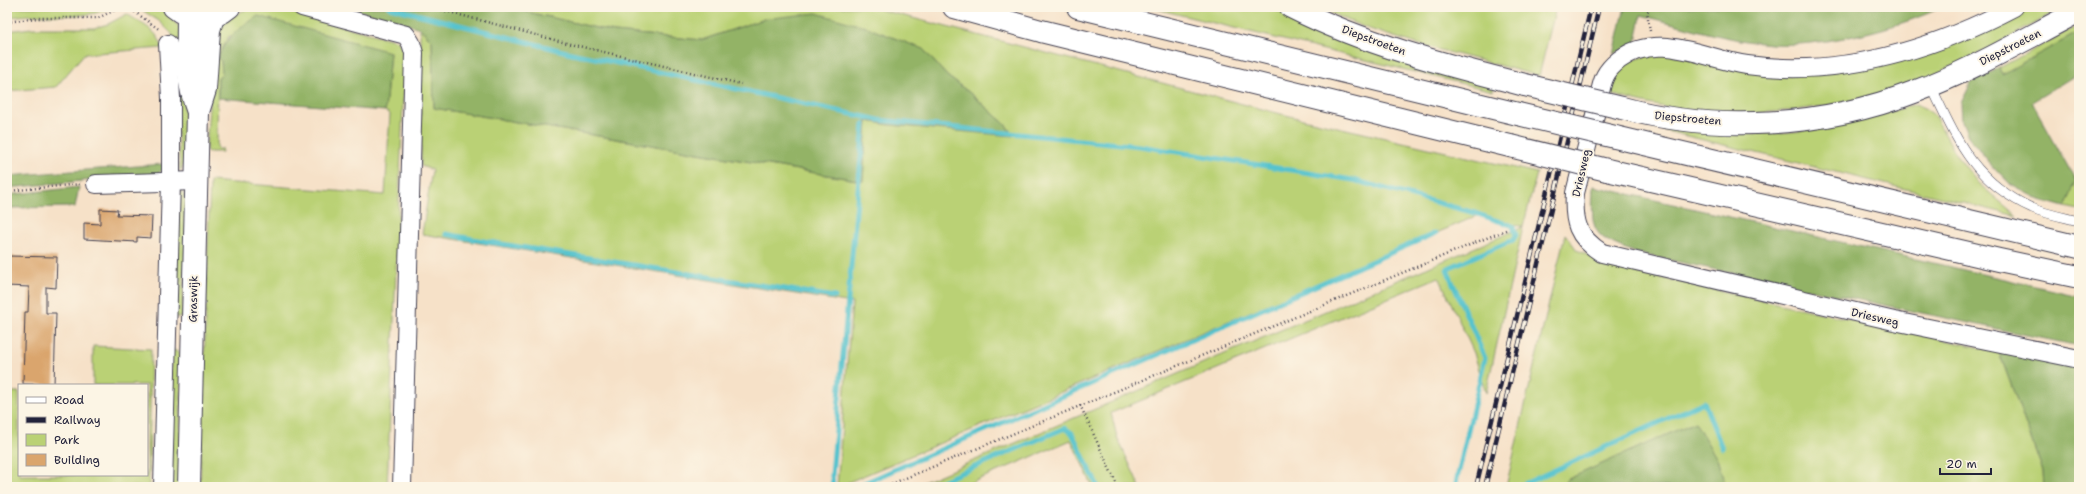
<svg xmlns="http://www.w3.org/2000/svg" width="2086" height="494" viewBox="0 0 2086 494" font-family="'Shantell Sans',sans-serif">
  <rect width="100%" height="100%" fill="#fcf5e5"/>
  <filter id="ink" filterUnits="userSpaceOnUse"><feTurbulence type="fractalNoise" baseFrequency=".025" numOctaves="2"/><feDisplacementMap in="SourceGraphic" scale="8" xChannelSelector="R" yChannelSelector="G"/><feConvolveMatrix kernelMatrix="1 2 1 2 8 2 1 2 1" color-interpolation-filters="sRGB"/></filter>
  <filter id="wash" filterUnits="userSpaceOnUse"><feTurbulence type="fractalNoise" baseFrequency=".012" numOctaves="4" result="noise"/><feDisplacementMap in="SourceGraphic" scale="16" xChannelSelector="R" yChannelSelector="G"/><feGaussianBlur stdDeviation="0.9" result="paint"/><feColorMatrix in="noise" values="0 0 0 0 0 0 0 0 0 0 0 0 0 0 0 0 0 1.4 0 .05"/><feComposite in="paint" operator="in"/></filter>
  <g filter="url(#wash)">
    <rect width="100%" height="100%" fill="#f6e1c8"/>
    <g fill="#bad175" stroke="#6e7a58">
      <path d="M14,7H112C83,23 41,10 7,18V8Z"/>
      <path d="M137,7H161L181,29L186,161L180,171L172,34L159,21Z"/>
      <path d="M252,7H271L398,41L405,56L387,487H200L210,181L385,195L390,114L385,111L390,52L229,36L218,58L221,61L222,74L218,77L217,148L220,150L222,148V152H208L206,150L214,37C224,20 234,14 252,7Z"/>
      <path d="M506,7H870L1281,114L1537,173L1523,227L1486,393L1474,353L1439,277L1111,413L1117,437L1140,487H1093L1071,440L961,487H912L1523,227L1479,215L837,487L852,303L422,234L432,170L421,166L420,28L432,41L434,108L862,181L867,121L890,125L1013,135L1006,125L970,93L947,76L923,49L764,19L702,40L614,32Z"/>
      <path d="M1148,7H1267L1407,61L1494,86L1493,91Z"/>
      <path d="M1317,7H1556L1539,76L1410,42L1366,28Z"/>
      <path d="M2035,7H2065C2020,31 1975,58 1928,77C1830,116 1706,127 1605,92L1610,77L1625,63L1658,52L1783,76L2001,22Z"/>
      <path d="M127,14C141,24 159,30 162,48L84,54L56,87L7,91V31L32,28H94L108,24Z"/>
      <path d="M2079,25V32L2002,75L1999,68Z"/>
      <path d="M1916,104L1926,109L1934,115L1958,157L1978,183L2017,216L1662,130L1664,128C1703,132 1741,135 1779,133C1826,130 1872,117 1916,104Z"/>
      <path d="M2076,181L2079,182V210L2065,207Z"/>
      <path d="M179,191L183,193L188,203L182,317H171Z"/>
      <path d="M1565,234L1577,250L1612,267L1999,352L2043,471L2044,487H1726L1717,459L1566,480L1567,487H1506Z"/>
      <path d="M93,346L151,349L149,487H7V392H19V475H147V385H93Z"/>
      <path d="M171,349L178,352L182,359L179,487H168Z"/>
    </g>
    <g fill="#93b366" stroke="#5a6a50">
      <path d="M344,7H506L614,32L702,40L764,19L816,13L866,27L923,49L947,76L970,93L1006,125L1013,136L890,125L867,121L863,181L434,108L432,41L420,28Z"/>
      <path d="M1625,7H1942C1900,28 1819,48 1771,44C1727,41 1684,26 1641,15L1636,43L1614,54Z"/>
      <path d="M258,16L390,52L385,111L218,98V77L222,74L221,61L218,58C226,36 239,29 258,16Z"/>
      <path d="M2079,32V73L2032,102L2076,181L2065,207L2040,200L2011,185L1990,163L1968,136L1962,121L1961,103L1971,83L1999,68L2002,74Z"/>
      <path d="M164,164V169L157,174L7,188V176Z"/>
      <path d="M1593,186L2079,296V346L1636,253C1591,236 1591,233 1593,186Z"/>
      <path d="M79,187L75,207L7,208V195Z"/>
      <path d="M1999,352L2079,368V487H2044L2043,471Z"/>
      <path d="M1695,422L1717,459L1726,487H1567L1566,480Z"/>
    </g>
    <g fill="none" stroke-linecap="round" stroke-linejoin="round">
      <g stroke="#56c3ce" stroke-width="5">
        <path d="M389,7L567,52L879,120L1140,146L1353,180L1475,213L1513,226L1516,235L1513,240L1448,268V272L1485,358L1455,487"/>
        <path d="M446,234L489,242L835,297"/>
        <path d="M862,484L1436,233"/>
        <path d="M1522,485L1704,402L1722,448"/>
        <path d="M833,487L832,475L864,124"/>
        <path d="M928,487L1065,428L1072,433L1098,487"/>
      </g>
    </g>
    <g id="blocks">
      <g fill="#daa56d">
        <path d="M100,209L118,210L117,215L152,216L151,238L137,237V242L84,239V223L100,224Z"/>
        <path d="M7,256L57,257L56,288L46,287V313H56L54,385L23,384L25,312H28L29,287L7,286Z"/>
      </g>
    </g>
  </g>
  <g filter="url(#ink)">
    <use href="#blocks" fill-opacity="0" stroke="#423f50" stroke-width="1"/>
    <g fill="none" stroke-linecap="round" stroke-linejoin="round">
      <defs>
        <path id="lane" d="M1931,86C1957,140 1973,181 2032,208C2046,214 2063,217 2079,221"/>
        <g id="street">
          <path d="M302,7L406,35L411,43L414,53L402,487"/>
          <path d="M2014,7C1932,50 1840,78 1747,65C1705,59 1657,30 1619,60C1614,64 1608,70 1605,76C1600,86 1599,100 1596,111C1589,138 1582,166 1575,193C1573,222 1577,237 1602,253L1894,321L2079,359"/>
          <path d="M96,184L196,181"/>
          <path d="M163,487L171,181V98L168,44"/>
        </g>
        <g id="secondary">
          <path d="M174,7C191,21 212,22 229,7"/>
          <path d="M1291,7C1364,44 1446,65 1525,85"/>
          <path d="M188,16C188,53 185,77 198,112"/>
          <path d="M1622,108C1716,133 1823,127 1914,92C1971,71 2025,39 2079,11"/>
          <path d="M189,487L198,112L205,90L209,30L213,17"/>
        </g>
        <g id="highway">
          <path d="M954,7L1041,31L1510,146"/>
          <path d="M1078,7L1518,114"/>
          <path d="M1615,137L2079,247"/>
          <path d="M1607,170L1999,260L2079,277"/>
        </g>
      </defs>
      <use href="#lane" stroke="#423f50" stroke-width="10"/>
      <use href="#street" stroke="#423f50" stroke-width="20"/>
      <use href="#secondary" stroke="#423f50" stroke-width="24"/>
      <use href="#highway" stroke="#423f50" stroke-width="24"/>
      <g stroke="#423f50" stroke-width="2.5" stroke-dasharray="1 3" stroke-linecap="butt">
        <path d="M128,7L160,30"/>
        <path d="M430,7L570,44L741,84"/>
        <path d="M1676,7L1681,10L1685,7"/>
        <path d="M7,22L37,18H98L121,7"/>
        <path d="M1650,31L1647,12L1652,7"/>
        <path d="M7,191L80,184"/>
        <path d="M1080,405L1118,487"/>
        <path d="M884,487L1506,230"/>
      </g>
      <use href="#lane" stroke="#fff" stroke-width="9"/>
      <use href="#street" stroke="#fff" stroke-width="18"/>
      <use href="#secondary" stroke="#fff" stroke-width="22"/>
      <use href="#highway" stroke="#fff" stroke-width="22"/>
      <defs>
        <g id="rail">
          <path d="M1476,487L1591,7"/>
          <path d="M1485,487L1599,7"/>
        </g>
      </defs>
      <use href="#rail" stroke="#22223b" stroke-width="4.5"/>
      <use href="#rail" stroke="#fcf5e5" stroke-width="3" stroke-dasharray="9" stroke-linecap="butt"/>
      <defs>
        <path id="secondary-bridge" d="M1525,85L1622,108"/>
        <g id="highway-bridge">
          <path d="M1518,114L1615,137"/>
          <path d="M1510,146L1607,170"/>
        </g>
      </defs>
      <use href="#secondary-bridge" stroke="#423f50" stroke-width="24" stroke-linecap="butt"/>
      <use href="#highway-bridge" stroke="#423f50" stroke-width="24" stroke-linecap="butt"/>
      <use href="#secondary-bridge" stroke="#fff" stroke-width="22"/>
      <use href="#highway-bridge" stroke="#fff" stroke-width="22"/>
    </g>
  </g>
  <g text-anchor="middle" stroke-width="4" stroke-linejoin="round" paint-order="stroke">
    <g font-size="11" fill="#22223b" stroke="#fcf5e5">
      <text transform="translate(1374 40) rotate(20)" y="4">Diepstroeten</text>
      <text transform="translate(2010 47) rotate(-27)" y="4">Diepstroeten</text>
      <text transform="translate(1688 118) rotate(5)" y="4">Diepstroeten</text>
      <text transform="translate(1581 173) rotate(-77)" y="4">Driesweg</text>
      <text transform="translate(193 299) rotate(-89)" y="4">Graswijk</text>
      <text transform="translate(1875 317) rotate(13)" y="4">Driesweg</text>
    </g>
  </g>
  <rect width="2086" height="494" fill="none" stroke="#fcf5e5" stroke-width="24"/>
  <rect x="18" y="384" width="130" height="92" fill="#fcf5e5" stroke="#a5a1a1"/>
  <rect x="26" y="397" width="20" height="6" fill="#ffffff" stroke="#a5a1a1"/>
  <text x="54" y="404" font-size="12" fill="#22223b">Road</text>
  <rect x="26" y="417" width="20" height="6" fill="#22223b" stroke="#a5a1a1"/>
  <text x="54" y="424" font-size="12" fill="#22223b">Railway</text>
  <rect x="26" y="434" width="20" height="12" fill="#bad175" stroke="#a5a1a1"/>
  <text x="54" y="444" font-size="12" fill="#22223b">Park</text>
  <rect x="26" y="454" width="20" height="12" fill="#daa56d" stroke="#a5a1a1"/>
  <text x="54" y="464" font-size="12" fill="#22223b">Building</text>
  <path d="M1940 468v6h51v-6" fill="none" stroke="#22223b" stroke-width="2"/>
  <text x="1946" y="468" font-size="12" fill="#22223b" stroke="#fcf5e5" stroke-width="3" paint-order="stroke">20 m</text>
</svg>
